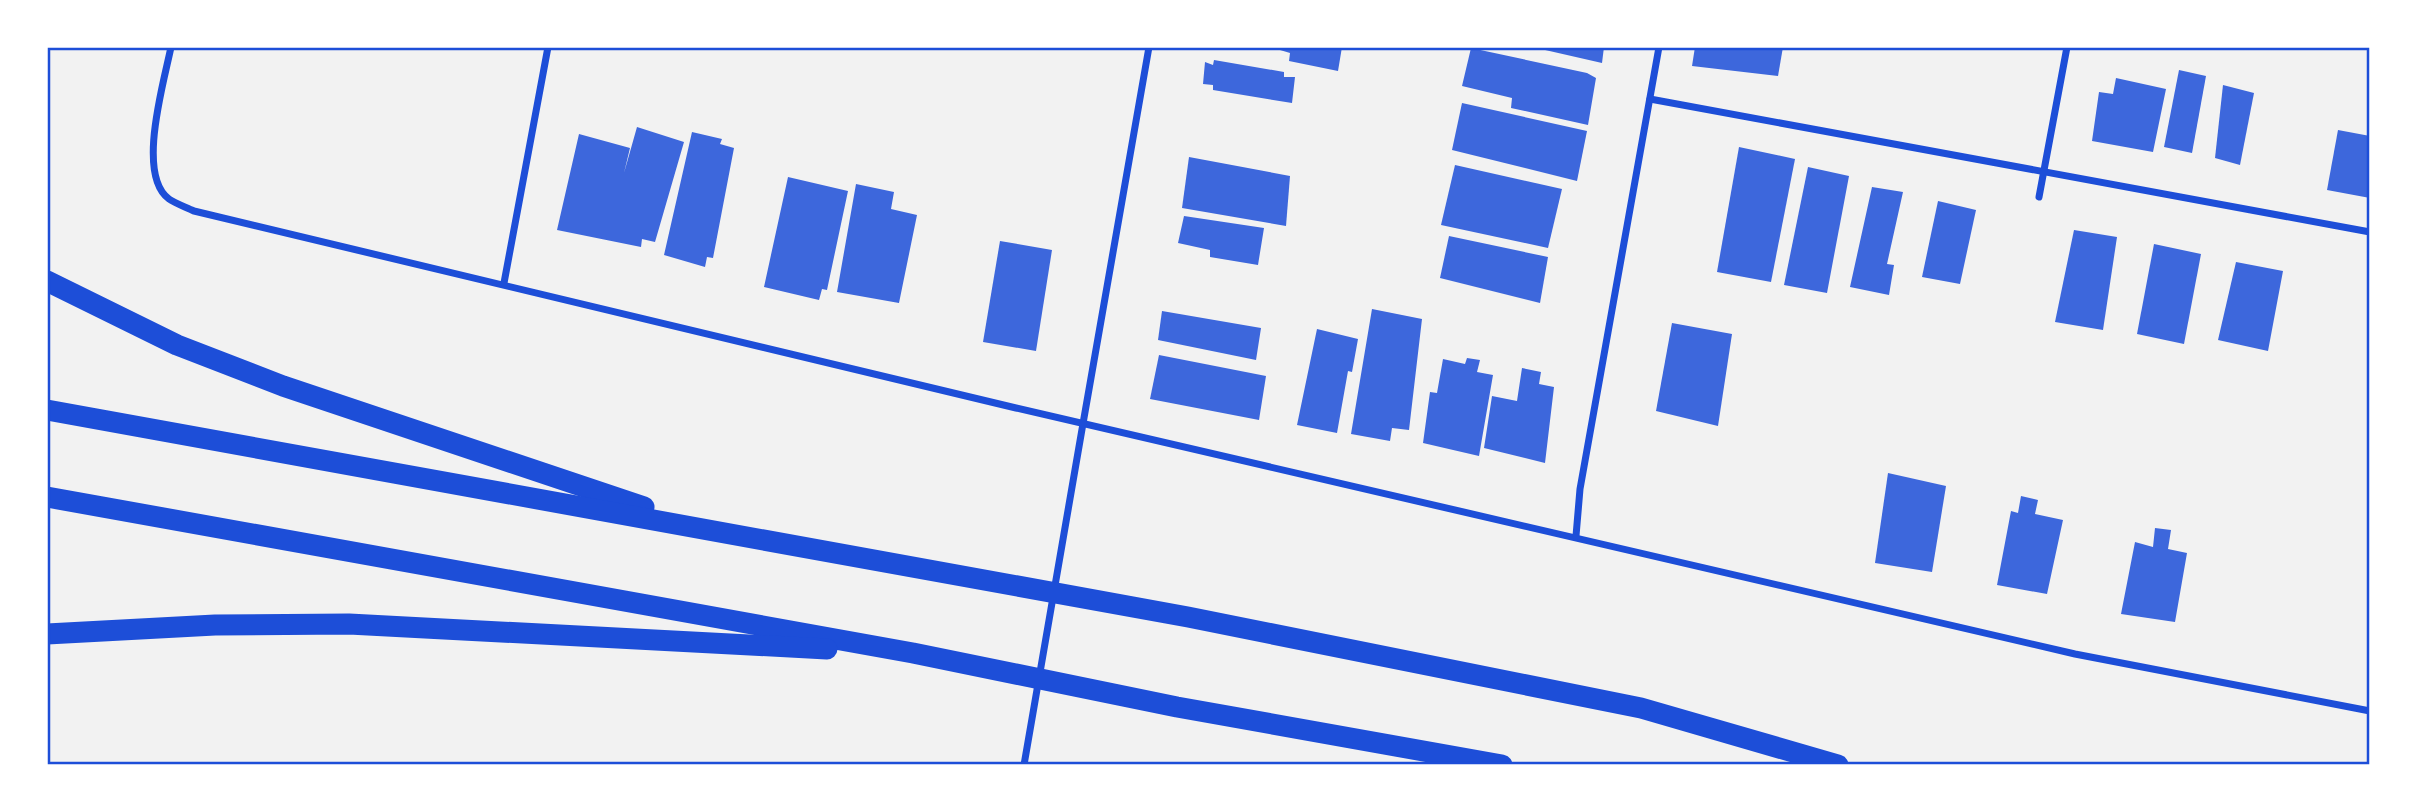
<svg xmlns="http://www.w3.org/2000/svg" width="2417" height="812" viewBox="0 0 2417 812" font-family="Poppins,sans-serif">
  <rect width="100%" height="100%" fill="#f2f2f2"/>
  <g fill="#3d67dc">
    <path d="M1270,47H1342L1338,71L1289,61L1290,53Z"/>
    <path d="M1532,47H1604L1602,63Z"/>
    <path d="M1695,47H1783L1778,76L1692,66Z"/>
    <path d="M1471,48L1587,73L1596,78L1588,125L1511,108L1512,98L1462,86Z"/>
    <path d="M1214,60L1284,72V77H1295L1292,103L1213,90V85L1203,84L1205,62L1213,65Z"/>
    <path d="M2179,70L2206,76L2192,153L2164,147Z"/>
    <path d="M2116,78L2166,89L2153,152L2092,141L2099,92L2113,94Z"/>
    <path d="M2223,85L2254,93L2240,165L2215,158Z"/>
    <path d="M1462,103L1587,131L1577,181L1452,150Z"/>
    <path d="M637,127L684,142L655,242L642,239L641,247L557,230L579,134L630,148L624,173Z"/>
    <path d="M2338,130L2370,136V198L2327,190Z"/>
    <path d="M692,132L722,139L720,144L734,148L713,258L707,257L705,267L664,255Z"/>
    <path d="M1739,147L1795,159L1771,282L1717,272Z"/>
    <path d="M1189,157L1290,176L1286,226L1182,208Z"/>
    <path d="M1455,165L1562,189L1548,248L1441,225Z"/>
    <path d="M1808,167L1849,176L1827,293L1784,285Z"/>
    <path d="M788,177L848,191L827,290L822,289L819,300L764,287Z"/>
    <path d="M856,184L894,192L891,209L917,215L899,303L837,292Z"/>
    <path d="M1872,187L1903,192L1887,264L1894,265L1889,295L1850,287Z"/>
    <path d="M1938,201L1976,210L1960,284L1922,277Z"/>
    <path d="M1184,216L1264,228L1258,265L1210,257V250L1178,243Z"/>
    <path d="M2074,230L2117,237L2103,330L2055,322Z"/>
    <path d="M1449,236L1548,257L1540,303L1440,278Z"/>
    <path d="M1000,241L1052,250L1036,351L983,342Z"/>
    <path d="M2154,244L2201,254L2184,344L2137,334Z"/>
    <path d="M2236,262L2283,271L2268,351L2218,340Z"/>
    <path d="M1372,309L1422,319L1409,430L1392,428L1390,441L1351,434Z"/>
    <path d="M1162,311L1261,328L1256,360L1158,340Z"/>
    <path d="M1672,323L1732,334L1718,426L1656,411Z"/>
    <path d="M1317,329L1358,339L1352,372L1348,371L1337,433L1297,425Z"/>
    <path d="M1159,355L1266,376L1259,420L1150,399Z"/>
    <path d="M1467,358L1480,360L1477,372L1493,375L1479,456L1423,443L1430,392L1437,393L1443,359L1465,364Z"/>
    <path d="M1522,368L1541,372L1539,384L1554,387L1545,463L1484,448L1492,396L1517,401Z"/>
    <path d="M1888,473L1946,486L1932,572L1875,563Z"/>
    <path d="M2021,496L2038,500L2035,514L2063,520L2047,594L1997,585L2011,511L2018,513Z"/>
    <path d="M2155,528L2171,530L2168,549L2187,553L2175,622L2121,614L2135,542L2153,547Z"/>
  </g>
  <g fill="none" stroke-linecap="round" stroke-linejoin="round">
    <g stroke="#1d4ed8" stroke-width="7">
      <path d="M171,47C164,82 136,175 169,199C176,204 186,207 194,211L1016,408L2075,654L2370,711"/>
      <path d="M1650,99L2370,232"/>
      <path d="M2039,197L2067,47"/>
      <path d="M504,283L548,47"/>
      <path d="M1576,536L1580,489L1659,47"/>
      <path d="M1024,765C1064,525 1108,287 1149,47"/>
    </g>
    <g stroke="#1d4ed8" stroke-width="21">
      <path d="M47,281L177,345L283,386L644,507"/>
      <path d="M47,410L1188,617L1641,708L1838,765"/>
      <path d="M47,497L913,653L1177,707L1502,765"/>
      <path d="M47,634L215,625L349,624L827,649"/>
    </g>
  </g>
  <rect width="2417" height="812" fill="none" stroke="#ffffff" stroke-width="98"/>
  <rect x="49" y="49" width="2319" height="714" fill="none" stroke="#1d4ed8" stroke-width="2.5"/>
</svg>
